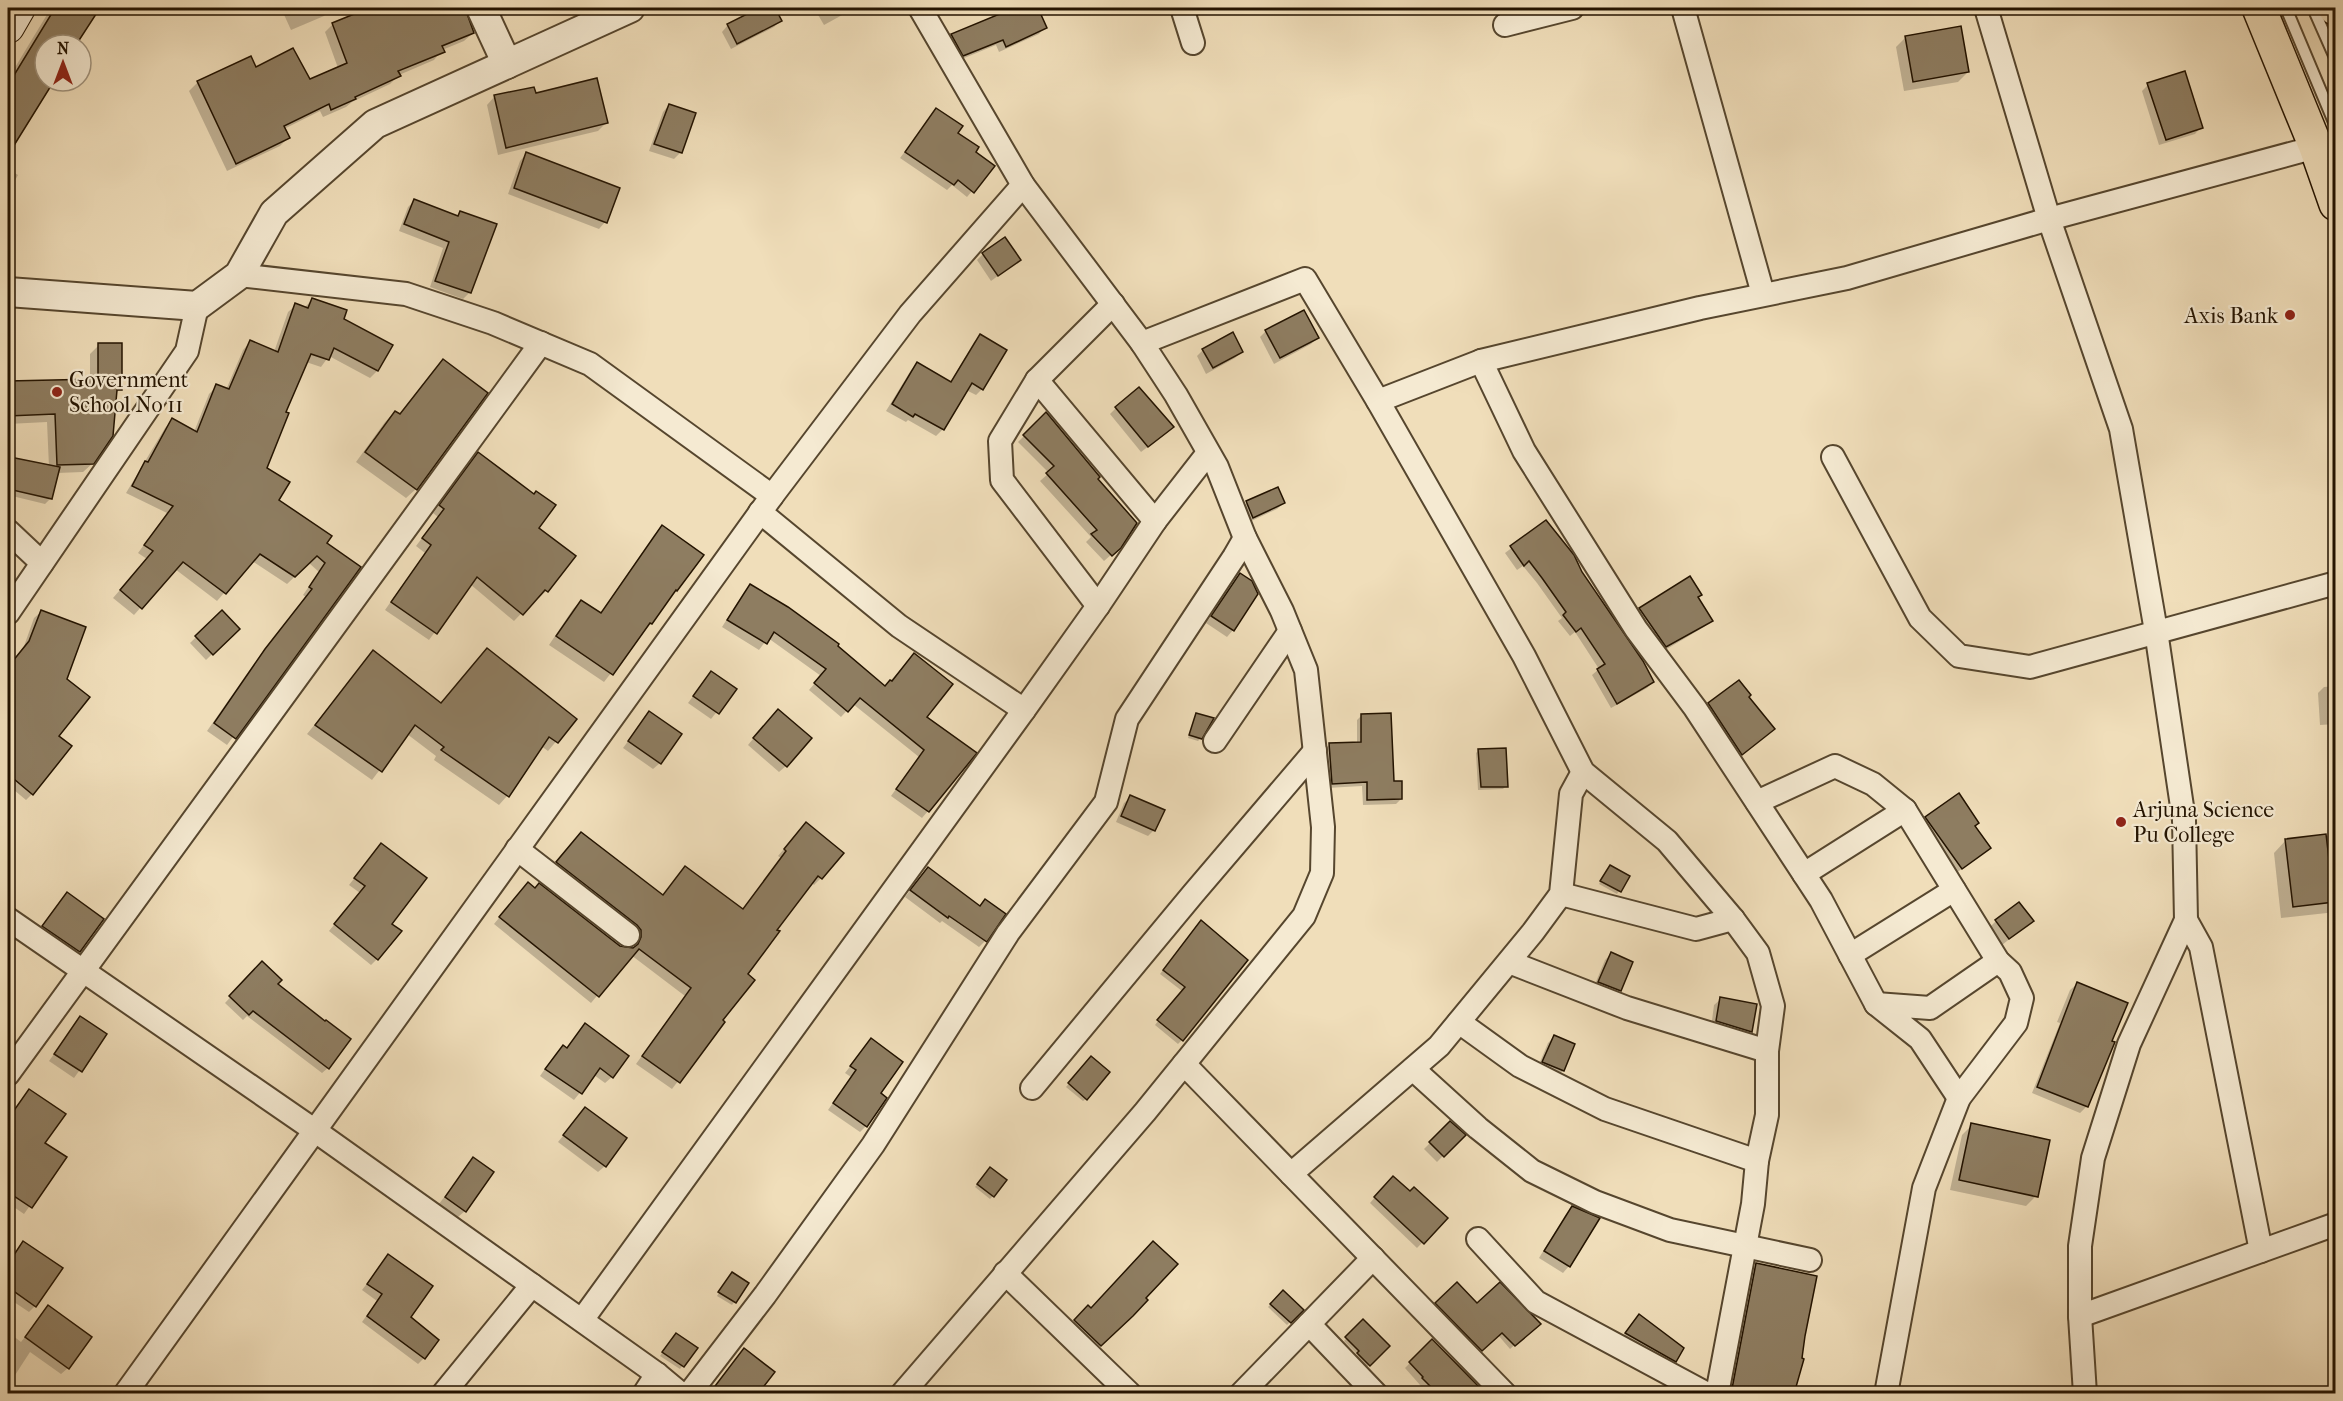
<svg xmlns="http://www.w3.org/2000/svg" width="2343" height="1401" viewBox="0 0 2343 1401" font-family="'IM FELL French Canon',serif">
  <rect width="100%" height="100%" fill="#f0deba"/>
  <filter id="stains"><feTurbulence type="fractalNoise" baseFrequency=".00333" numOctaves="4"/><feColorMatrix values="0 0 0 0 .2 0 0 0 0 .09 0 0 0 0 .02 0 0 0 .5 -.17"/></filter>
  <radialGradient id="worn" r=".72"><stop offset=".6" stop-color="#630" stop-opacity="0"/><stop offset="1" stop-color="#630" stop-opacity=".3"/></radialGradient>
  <g fill="#0003">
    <path d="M51,8H98L75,45H45V81H52L8,152V79Z"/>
    <path d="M281,8H329L330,10L324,16L291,30Z"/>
    <path d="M365,8H463L473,33L464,41L442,50L434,60L399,75L390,84L352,102L346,107L323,117L320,111L284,129L288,138L280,146L227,171L189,91L198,82L250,58L256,69L309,81L338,68L325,32L333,24L367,10Z"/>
    <path d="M762,8H773L780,21L774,27L731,49L722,32L728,25Z"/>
    <path d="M814,8H855L824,25Z"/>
    <path d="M1015,8H1036L1045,27L1039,34L999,52L996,45L957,61L945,41L951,35Z"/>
    <path d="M1906,37L1968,72L1958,82L1904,91L1896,47Z"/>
    <path d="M2148,85L2201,127L2195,134L2159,145L2142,91Z"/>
    <path d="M534,95L606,123L598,131L498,155L487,105L495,96Z"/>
    <path d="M669,105L681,152L674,159L649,151L663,112Z"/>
    <path d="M937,109L974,152L992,167L967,197L952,185L947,190L900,158Z"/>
    <path d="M526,154L605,222L599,229L508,194L520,161Z"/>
    <path d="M8,169L18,175L8,193Z"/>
    <path d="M415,200L457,217L460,213L470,292L463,299L430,287L443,248L399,231L408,207Z"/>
    <path d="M983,254L1019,260L991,281L977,260Z"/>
    <path d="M312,300L342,319L377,371L370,378L329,356L321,367L306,362L284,413L265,469L277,500L325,544L359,567L227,745L207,731L258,658L306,597L303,595L319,572L309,563L287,584L252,561L217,601L175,569L134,615L113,598L147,559L138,553L167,513L126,493L165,428L172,420L194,432L209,394L217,386L226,390L243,350L250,342L274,352L288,312L296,305L304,308Z"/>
    <path d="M1266,331L1317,338L1311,344L1274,364L1260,337Z"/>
    <path d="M980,336L982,389L976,395L966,390L943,429L936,436L908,420L906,422L886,411L911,370L918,364L950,383L974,342Z"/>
    <path d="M99,345L120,389L115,394L93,463L83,472L57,473L51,498L45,504L8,495V458L49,467L47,422L8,424V382L90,380V354Z"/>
    <path d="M1203,350L1242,352L1235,358L1206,374L1197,356Z"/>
    <path d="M443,361L416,489L406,498L356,462L385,422L395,412L399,415Z"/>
    <path d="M1116,408L1166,433L1141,452L1110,414Z"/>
    <path d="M1046,414L1096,479L1120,547L1104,561L1086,542L1091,537L1040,481L1049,473L1018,442Z"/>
    <path d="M478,454L537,528L574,556L546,591L539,598L537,597L514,621L470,584L429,640L385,610L425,553L416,546L438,517L433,513Z"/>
    <path d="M1277,489L1284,503L1277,509L1247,523L1240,509L1247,503Z"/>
    <path d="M1546,522L1653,682L1647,688L1611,708L1592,675L1599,669L1575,632L1570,636L1558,621L1562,618L1537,583L1523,566L1517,570L1505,553Z"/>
    <path d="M662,527L676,590L604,682L549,645L573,609L581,601L600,614L654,535Z"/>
    <path d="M1240,575L1233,630L1227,637L1206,623Z"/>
    <path d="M1690,578L1697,598L1711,621L1704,627L1660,653L1633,615L1639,609Z"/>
    <path d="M750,586L836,646L885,687L908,661L925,717L928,811L922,818L891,796L919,757L853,704L841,717L809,690L821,676L768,638L759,650L722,627L744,592Z"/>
    <path d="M41,612L65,679L57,736L32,794L26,800L8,785V668L23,649L34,618Z"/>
    <path d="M222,612L238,629L206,660L190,643Z"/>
    <path d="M374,652L441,705L575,719L548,751L541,746L507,796L499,805L434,760L436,756L407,734L372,780L307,734Z"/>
    <path d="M705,680L735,689L711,719L688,703Z"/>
    <path d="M2336,686V724L2320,725L2318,693L2324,687Z"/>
    <path d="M1709,704L1767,735L1735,760L1702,710Z"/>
    <path d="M649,713L660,763L653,769L623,748Z"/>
    <path d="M1197,714L1201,738L1198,741L1188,738Z"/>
    <path d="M1362,715L1401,799L1396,804L1363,805L1362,786L1327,788L1325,749L1330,744L1357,743V720Z"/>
    <path d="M771,717L786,766L779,772L748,745Z"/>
    <path d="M1479,750L1506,786L1503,789L1478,790L1476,753Z"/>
    <path d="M1131,797L1154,830L1148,836L1116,822L1124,803Z"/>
    <path d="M1926,818L1974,826L1989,848L1955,874L1920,824Z"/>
    <path d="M799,831L821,878L814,885L811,882L775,930L746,975L720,1020L723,1022L672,1089L636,1064L685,996L631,955L591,1003L494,924L521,891L627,950L634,947L635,944L630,931L550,870L581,834L662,896L742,910L781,858L778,856Z"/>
    <path d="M2336,835V912L2281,918L2274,853L2286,840Z"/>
    <path d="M375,852L390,924L377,959L371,965L329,931L360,893L349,885Z"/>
    <path d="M1610,867L1628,877L1617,894L1599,884Z"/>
    <path d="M922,875L979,907L985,901V941L979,947L942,921L940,923L905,897Z"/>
    <path d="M61,900L102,920L73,958L36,933Z"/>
    <path d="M1996,921H2032L2002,945L1990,927Z"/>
    <path d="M1198,925L1182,1040L1178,1044L1155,1025L1182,991L1160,974Z"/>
    <path d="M1611,954L1619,990L1613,997L1593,989L1605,960Z"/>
    <path d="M262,963L328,1068L322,1073L247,1016L243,1020L225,1003Z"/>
    <path d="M2077,984L2087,1106L2080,1113L2032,1093L2060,1023L2057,1022L2070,990Z"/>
    <path d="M1721,999L1751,1032L1744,1038L1711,1028L1714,1005Z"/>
    <path d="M80,1018L105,1035L74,1078L49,1061Z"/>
    <path d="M579,1032L612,1077L605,1083L594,1075L574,1100L540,1076L556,1053L563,1047L566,1049Z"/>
    <path d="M1554,1037L1573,1045L1563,1071L1556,1077L1537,1069L1548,1043Z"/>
    <path d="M871,1040L879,1094L866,1126L860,1132L828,1110L851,1077L845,1073Z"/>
    <path d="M1091,1058L1086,1099L1083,1101L1066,1087Z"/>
    <path d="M29,1091L43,1144L64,1158L24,1214L8,1203V1117Z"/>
    <path d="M585,1109L605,1166L598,1172L558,1142Z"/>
    <path d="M1450,1123L1463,1135L1437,1162L1424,1149Z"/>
    <path d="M1972,1125L2036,1196L2026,1206L1950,1190L1962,1135Z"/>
    <path d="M473,1159L465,1211L458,1217L439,1204Z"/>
    <path d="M987,1171L993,1196L990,1199L975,1187Z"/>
    <path d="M1387,1183L1410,1193L1446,1218L1417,1248L1370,1203Z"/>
    <path d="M1572,1208L1569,1266L1563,1273L1539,1258L1566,1214Z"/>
    <path d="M24,1243L35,1306L29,1312L8,1298V1263Z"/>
    <path d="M388,1256L424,1358L418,1364L362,1322L377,1301L362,1290Z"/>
    <path d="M1756,1265L1802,1360L1795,1394H1728L1751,1269Z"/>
    <path d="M729,1276L747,1283L732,1305L717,1296Z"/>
    <path d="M1457,1284L1477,1305L1535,1327L1510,1349L1498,1335L1477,1353L1433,1307Z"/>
    <path d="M1283,1292L1302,1310L1287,1325L1268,1307Z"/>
    <path d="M1144,1298L1125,1323L1094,1351L1069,1327L1088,1307L1091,1310Z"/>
    <path d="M48,1307L68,1368L61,1374L30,1352L8,1386V1332L21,1342Z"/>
    <path d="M1363,1321L1388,1346L1366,1368L1355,1357L1358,1355L1344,1341Z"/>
    <path d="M1634,1322L1675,1361L1669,1366L1621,1339Z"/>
    <path d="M673,1337L696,1348L680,1369L660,1356Z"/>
    <path d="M1432,1341L1484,1394H1428L1405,1368Z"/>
    <path d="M1545,1388L1550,1394H1539Z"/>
  </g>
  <g fill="#8e7d61" stroke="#231300" stroke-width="1.5">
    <path d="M55,8H100L76,45H45V81H54L8,155V85Z"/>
    <path d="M369,8H465L474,33L442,46L445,52L398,71L401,76L355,97L356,99L331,110L329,104L284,126L290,138L236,164L197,81L251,56L256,67L293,48L310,79L347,63L332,23Z"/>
    <path d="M759,8H775L782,21L737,44L727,24Z"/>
    <path d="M1014,8H1038L1047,28L1006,47L1003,40L963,56L951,34Z"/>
    <path d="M1961,26L1969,72L1913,82L1905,36Z"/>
    <path d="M2185,71L2203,128L2166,140L2147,83Z"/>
    <path d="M597,78L608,123L506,148L494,95L534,87L536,93Z"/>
    <path d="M669,104L696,113L682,153L654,144Z"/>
    <path d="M936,108L963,126L958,133L979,147L976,152L995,166L974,193L958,180L954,185L905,152Z"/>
    <path d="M526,152L620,188L607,223L514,188Z"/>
    <path d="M414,199L458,216L460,211L497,224L471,293L435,281L449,242L404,224Z"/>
    <path d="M1005,237L1021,260L998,276L982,253Z"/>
    <path d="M312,298L347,310L344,319L393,345L378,371L334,348L329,360L311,354L286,412L289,413L267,468L290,482L279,500L332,536L327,543L361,567L236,739L214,723L265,649L312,589L309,587L325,563L317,556L295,577L260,554L226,594L183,562L142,609L120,590L153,551L144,545L173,506L132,486L145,461L148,462L172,418L197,432L216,384L229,389L250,340L278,352L295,303L308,308Z"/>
    <path d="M1304,310L1319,338L1280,358L1265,330Z"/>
    <path d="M1233,332L1243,352L1213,368L1202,349Z"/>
    <path d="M980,334L1007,350L983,390L972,383L944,430L915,414L913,417L892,404L917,362L951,382Z"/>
    <path d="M98,343H122V390H117L113,436L94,464L57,465L55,414L8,416V381L98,379Z"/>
    <path d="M443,359L488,393L417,490L365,452L395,411L400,414Z"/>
    <path d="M1139,387L1174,427L1148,447L1115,407Z"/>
    <path d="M1046,412L1100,477L1098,479L1137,523L1121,548L1112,556L1091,534L1097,530L1046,473L1054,466L1023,435Z"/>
    <path d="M478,452L534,494L536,491L556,505L539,528L576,556L548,592L545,590L523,615L477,577L437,634L391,602L431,545L422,538L444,509L439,505Z"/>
    <path d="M10,457L60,467L52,499L8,489V469Z"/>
    <path d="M1278,487L1285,503L1253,518L1246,501Z"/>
    <path d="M1546,520L1574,555L1582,572L1643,661L1654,682L1617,704L1597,669L1605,664L1581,628L1576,632L1563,615L1566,612L1542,578L1529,561L1524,566L1510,546Z"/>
    <path d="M662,525L704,555L677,591L676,590L652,624L650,623L613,675L556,636L581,600L601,613Z"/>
    <path d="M1240,573L1252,581L1258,594L1234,631L1211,616Z"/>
    <path d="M1690,576L1702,595L1698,597L1713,621L1666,647L1639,608Z"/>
    <path d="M750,584L788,607L839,644L838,646L885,686L890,680L892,681L914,653L953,684L927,717L977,753L929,812L896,789L924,750L860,698L848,712L814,683L826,669L774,632L767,644L727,620Z"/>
    <path d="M41,610L86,627L67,679L90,697L59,736L72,746L33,795L8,774V667L29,641Z"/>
    <path d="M222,610L240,629L213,655L195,636Z"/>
    <path d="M487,648L577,719L558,743L549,737L509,797L441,750L444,747L415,725L382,772L315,725L373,650L441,703Z"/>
    <path d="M711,671L737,689L719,714L693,696Z"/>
    <path d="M1739,680L1751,695L1749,697L1775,729L1742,755L1708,703Z"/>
    <path d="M778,709L812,738L787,767L753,738Z"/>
    <path d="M649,711L682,734L661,764L628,741Z"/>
    <path d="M1196,713L1214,718L1202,739L1189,735Z"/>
    <path d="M1391,713L1394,781H1402V799L1367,800V782L1332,784L1329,743L1361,742V714Z"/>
    <path d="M1506,748L1508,787H1481L1478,749Z"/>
    <path d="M1959,793L1979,823L1975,826L1991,848L1962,869L1925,817Z"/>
    <path d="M1130,795L1165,810L1155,831L1121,816Z"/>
    <path d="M806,822L844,853L822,879L818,876L777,930L780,931L748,974L755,980L723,1020L725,1022L680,1083L642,1056L691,988L639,949L599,997L499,917L528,882L535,888L539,883L620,946L633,948L638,944L641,937V930L637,925L556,862L581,832L663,895L685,866L743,909L786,851L784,849Z"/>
    <path d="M2326,834L2334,902L2293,907L2285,839Z"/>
    <path d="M381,843L427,878L392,924L402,931L378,960L334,924L365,886L354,878Z"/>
    <path d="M1610,865L1630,876L1621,892L1600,881Z"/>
    <path d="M928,867L980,906L985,899L1006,914L987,942L949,916L948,918L910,890Z"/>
    <path d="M67,892L104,919L80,952L42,926Z"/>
    <path d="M2019,902L2034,921L2009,939L1995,920Z"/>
    <path d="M1201,920L1248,960L1183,1041L1157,1020L1185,987L1163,970Z"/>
    <path d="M1611,952L1633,962L1621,991L1598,982Z"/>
    <path d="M262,961L282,980L278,984L325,1021L326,1020L351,1039L329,1069L253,1011L249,1015L229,996Z"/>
    <path d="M2077,982L2128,1003L2112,1041L2115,1042L2088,1107L2037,1087Z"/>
    <path d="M1720,997L1757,1004L1752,1032L1716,1021Z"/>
    <path d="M80,1016L107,1034L82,1072L54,1054Z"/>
    <path d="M585,1023L629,1056L613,1078L600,1068L582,1094L545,1069L563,1045L567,1048Z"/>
    <path d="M1554,1035L1575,1044L1564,1071L1542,1062Z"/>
    <path d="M871,1038L903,1062L881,1093L887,1098L867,1127L833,1103L856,1070L850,1066Z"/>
    <path d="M1091,1056L1110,1072L1087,1100L1068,1083Z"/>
    <path d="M29,1089L66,1114L45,1143L67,1157L32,1208L8,1192V1119Z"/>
    <path d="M585,1107L627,1138L606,1167L563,1135Z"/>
    <path d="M1450,1121L1466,1135L1444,1157L1429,1142Z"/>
    <path d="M1971,1123L2050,1140L2038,1197L1959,1180Z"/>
    <path d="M473,1157L494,1172L466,1212L445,1197Z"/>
    <path d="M990,1167L1007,1180L994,1197L977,1184Z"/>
    <path d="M1393,1176L1410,1191L1414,1187L1448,1218L1424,1244L1374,1197Z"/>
    <path d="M1572,1206L1600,1218L1570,1267L1544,1251Z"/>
    <path d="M23,1241L63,1268L36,1307L8,1287V1264Z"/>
    <path d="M1153,1241L1178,1264L1146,1298L1148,1300L1133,1316L1101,1346L1074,1320L1088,1305L1091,1308Z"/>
    <path d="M388,1254L433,1286L411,1317L439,1340L425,1359L367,1316L382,1294L367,1284Z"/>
    <path d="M1756,1263L1817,1276L1805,1336L1802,1358L1804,1359L1794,1394H1731Z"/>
    <path d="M732,1272L749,1283L736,1303L718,1292Z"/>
    <path d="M1457,1282L1477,1303L1500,1282L1541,1324L1515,1346L1502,1333L1482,1351L1435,1303Z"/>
    <path d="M1283,1290L1304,1310L1291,1323L1270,1304Z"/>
    <path d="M48,1305L92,1337L69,1369L25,1337Z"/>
    <path d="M1639,1314L1684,1348L1676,1362L1625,1333Z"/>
    <path d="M1363,1319L1390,1346L1370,1366L1357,1353L1359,1351L1345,1337Z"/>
    <path d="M676,1333L698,1348L684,1367L662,1352Z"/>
    <path d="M1432,1339L1486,1394H1438L1422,1378L1423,1377L1409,1362Z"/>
    <path d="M744,1348L775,1372L758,1394H709Z"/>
  </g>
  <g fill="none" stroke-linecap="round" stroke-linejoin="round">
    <defs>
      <g id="service">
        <path d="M2286,8L2336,127"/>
        <path d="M2313,8L2336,60"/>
      </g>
      <g id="minor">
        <path d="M1182,8L1193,43"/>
        <path d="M1683,8L1763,294"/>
        <path d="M1986,8L2049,219L2121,429L2156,631L2184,820L2186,920L2129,1044L2093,1158L2080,1246V1316L2085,1394"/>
        <path d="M1505,25L1572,8"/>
        <path d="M239,275L406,294L493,323L590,364L772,496"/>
        <path d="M1142,343L1305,279L1378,401L1524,656L1583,772L1667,841L1733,919L1758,953L1773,1006L1767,1051V1115L1757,1161L1753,1204L1717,1394"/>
        <path d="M1481,361L1524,451L1636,629L1695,708L1821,900L1876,1004"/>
        <path d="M1037,380L1155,521"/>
        <path d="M1378,401L1481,361L1700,308L1847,278L2049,219L2316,147"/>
        <path d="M1833,457L1920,618L1959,656L2030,667L2336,583"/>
        <path d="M760,512L899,626L1024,710"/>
        <path d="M8,531L42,563"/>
        <path d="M1098,606L1002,480L1000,441L1037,380L1113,304"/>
        <path d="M8,613L187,351L197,306"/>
        <path d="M1215,741L1290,631"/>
        <path d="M1757,802L1835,766L1873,784L1905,810L1998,961L2010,972L2022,998L2016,1023L1959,1098L1924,1188L1886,1394"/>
        <path d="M517,849L628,935"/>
        <path d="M1804,874L1905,810"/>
        <path d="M1561,894L1696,929L1733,919"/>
        <path d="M8,919L314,1130L657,1374L681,1394"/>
        <path d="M2186,920L2201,947L2261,1251"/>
        <path d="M1850,955L1954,890"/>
        <path d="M1509,962L1627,1008L1767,1051"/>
        <path d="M1459,1022L1520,1066L1605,1109L1757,1161"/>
        <path d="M1184,1064L1505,1394"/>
        <path d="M1413,1069L1478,1128L1532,1171L1595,1202L1670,1230L1810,1260"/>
        <path d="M8,1074L541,343"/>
        <path d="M1032,1088L1193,894L1315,751"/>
        <path d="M1959,1098L1920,1039L1876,1004L1930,1008L1998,961"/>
        <path d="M1291,1174L1439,1046L1533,932L1561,894L1571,794L1583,772"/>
        <path d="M1478,1239L1536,1302L1707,1394"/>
        <path d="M1005,1273L1130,1394"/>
        <path d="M2080,1316L2336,1224"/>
        <path d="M582,1320L1024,710L1098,606L1155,521L1208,453"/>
        <path d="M1309,1324L1376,1394"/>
        <path d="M125,1394L772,496L910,314L1023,185"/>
        <path d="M443,1394L532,1285"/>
        <path d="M644,1394L657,1374"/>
        <path d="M689,1394L765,1295L873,1145L1008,933L1106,802L1127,719L1234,557L1245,538"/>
        <path d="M902,1394L1145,1112L1304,916L1322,873L1323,827L1306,670L1282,611L1245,538L1217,467L1176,395L1142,343L1023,185L920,8"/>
        <path d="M1241,1394L1373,1258"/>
      </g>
      <g id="tertiary">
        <path d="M481,8L507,64"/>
        <path d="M8,292L197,306L239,275L274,213L375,124L630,8"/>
      </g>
      <path id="secondary" d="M8,27L19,8"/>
      <g id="primary">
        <path d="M2259,8L2316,147L2336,204"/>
        <path d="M2335,8H2336"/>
      </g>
    </defs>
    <use href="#service" stroke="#56462e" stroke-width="14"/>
    <use href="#minor" stroke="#56462e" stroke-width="26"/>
    <use href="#tertiary" stroke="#56462e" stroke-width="32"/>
    <use href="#secondary" stroke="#231300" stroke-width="34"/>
    <use href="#primary" stroke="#231300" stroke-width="36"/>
    <use href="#service" stroke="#f5ead2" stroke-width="10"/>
    <use href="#minor" stroke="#f5ead2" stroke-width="22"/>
    <use href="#tertiary" stroke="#f5ead2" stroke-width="28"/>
    <use href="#secondary" stroke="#f5ead2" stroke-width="32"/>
    <use href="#primary" stroke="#f0deba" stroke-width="33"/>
  </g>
  <g fill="#8f2418" stroke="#f5ead2" stroke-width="2">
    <circle cx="2290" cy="315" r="6"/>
    <circle cx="57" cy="392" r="6"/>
    <circle cx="2121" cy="822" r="6"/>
  </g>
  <g text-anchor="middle" stroke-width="4.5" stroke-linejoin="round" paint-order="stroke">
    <g font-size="22" fill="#231300" stroke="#f5ead2" text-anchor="start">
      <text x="2278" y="323" text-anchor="end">Axis Bank</text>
      <text x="69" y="387">Government<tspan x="69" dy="25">School No 11</tspan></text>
      <text x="2133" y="817">Arjuna Science<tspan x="2133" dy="25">Pu College</tspan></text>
    </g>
  </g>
  <rect width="2343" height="1401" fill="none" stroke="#f0deba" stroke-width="30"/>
  <rect x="9" y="9" width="2325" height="1383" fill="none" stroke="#231300" stroke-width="3"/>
  <rect x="15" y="15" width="2313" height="1371" fill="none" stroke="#231300" stroke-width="1.5"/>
  <g transform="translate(63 63)"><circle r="28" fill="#f5ead2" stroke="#a1947e" stroke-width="1.5"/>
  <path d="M0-4.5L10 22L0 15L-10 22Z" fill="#8f2418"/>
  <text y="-9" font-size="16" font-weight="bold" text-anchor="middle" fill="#231300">N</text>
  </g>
  <rect width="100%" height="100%" filter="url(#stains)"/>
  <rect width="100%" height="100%" fill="url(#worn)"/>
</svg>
